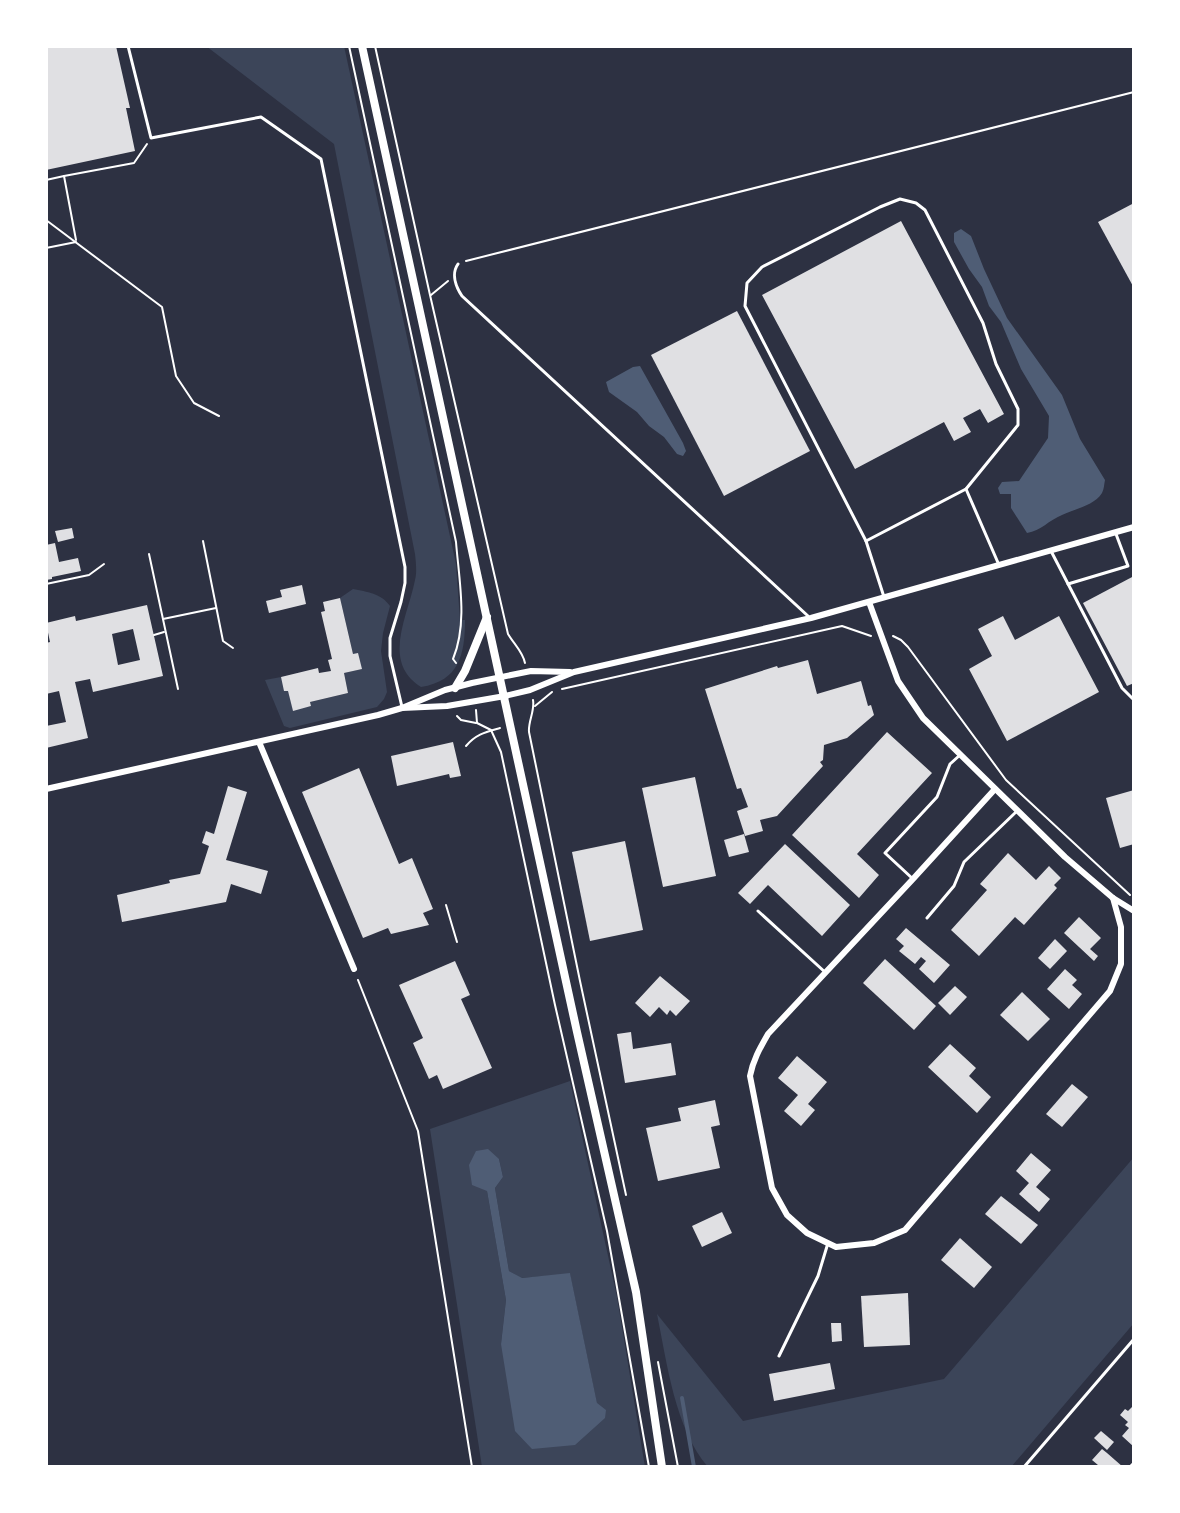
<svg xmlns="http://www.w3.org/2000/svg" width="1180" height="1513" viewBox="0 0 1180 1513" font-family="'Crimson Pro',serif">
  <rect width="100%" height="100%" fill="#2d3142"/>
  <g fill="#3c4559" fill-rule="evenodd">
    <path d="M206,46H344L456,564L460,620H465C465,655 459,681 421,687C381,662 408,616 415,580C417,572 416,563 415,554L334,144Z"/>
    <path d="M353,589C367,592 381,593 390,606L383,633L381,651L387,692L384,699L377,707L290,728L284,726L265,680L281,677L288,691L293,710L311,706L310,702L348,693L344,673L361,669L353,654L340,598Z"/>
    <path d="M570,1081L617,1297L645,1467H482L430,1129ZM499,1159L503,1177L495,1188L509,1271L521,1278L570,1274L597,1404L501,1344L506,1300L487,1191Z"/>
    <path d="M1134,1157V1323L1011,1467H708C675,1429 667,1363 657,1314L743,1421L944,1379Z"/>
  </g>
  <g fill="#4f5d75">
    <path d="M961,229L971,236L984,269L1007,318L1062,395L1080,439L1105,480C1104,485 1104,489 1102,493C1094,506 1074,509 1062,515C1049,520 1041,531 1027,533L1011,508V494H1000L998,488L1002,482L1019,481L1048,438L1049,416L1021,369L1001,322L989,306L982,287L969,269L954,242V233Z"/>
    <path d="M640,366L683,443L686,451L683,456L677,454L664,437L649,426L637,412L609,392L606,382L633,367Z"/>
    <path d="M488,1149L499,1159L503,1177L495,1188L509,1271L522,1278L570,1273L597,1403L606,1410L605,1418L575,1445L532,1449L515,1431L501,1344L506,1300L487,1191L472,1185L469,1165L476,1151Z"/>
  </g>
  <g fill="none" stroke-linecap="round" stroke-linejoin="round">
    <path stroke="#4f5d75" stroke-width="4" d="M682,1398L694,1467"/>
  </g>
  <g fill="#e0e0e3" fill-rule="evenodd">
    <path d="M46,46H116L130,108H126L135,151L46,170Z"/>
    <path d="M1134,203V288L1098,222Z"/>
    <path d="M901,221L1004,414L988,423L980,409L963,418L971,432L954,441L944,422L855,469L762,295Z"/>
    <path d="M737,311L810,451L724,496L651,355Z"/>
    <path d="M72,528L74,538L58,542L55,531Z"/>
    <path d="M55,543L59,562L78,558L81,571L52,577V579L46,580V545Z"/>
    <path d="M1134,576V683L1127,686L1083,603Z"/>
    <path d="M302,585L306,604L269,613L266,601L282,597L280,590Z"/>
    <path d="M340,598L353,654L358,653L362,669L344,673L348,693L310,702L311,706L293,711L288,691H284L281,677L318,668L319,673L331,671L328,660L332,659L321,612L325,611L323,602Z"/>
    <path d="M147,605L163,676L93,692L90,679L75,682L88,738L46,748V726L66,722L59,691L46,694V643L50,642L46,623L75,616L76,621ZM133,629L140,660L118,665L112,634Z"/>
    <path d="M1003,616L1015,640L1059,616L1099,692L1007,741L969,669L992,656L978,629Z"/>
    <path d="M808,660L817,694L861,681L868,706L871,705L874,715L847,738L824,745L823,760L820,762L823,766L777,816L760,820L763,831L745,836L737,811L748,807L741,788L737,789L705,689L777,666L778,668Z"/>
    <path d="M887,732L932,773L857,854L879,875L859,898L792,835Z"/>
    <path d="M453,742L461,776L450,778L449,774L397,786L391,756Z"/>
    <path d="M359,768L399,864L412,858L433,909L423,913L429,925L391,934L388,928L363,938L302,792Z"/>
    <path d="M695,777L716,876L663,887L642,788Z"/>
    <path d="M228,786L247,792L226,860L268,871L261,894L231,884L226,902L122,922L117,895L170,883L169,880L200,874L209,846L202,843L206,831L214,834Z"/>
    <path d="M1134,790V844L1120,848L1106,798Z"/>
    <path d="M744,834L749,852L729,857L724,840Z"/>
    <path d="M625,841L643,930L590,941L572,852Z"/>
    <path d="M785,844L850,905L822,936L768,885L750,904L738,893Z"/>
    <path d="M1008,853L1036,880L1049,866L1061,878L1054,885L1057,888L1024,925L1015,917L979,956L951,930L987,890L980,884Z"/>
    <path d="M1079,917L1101,938L1090,949L1098,956L1094,961L1064,933Z"/>
    <path d="M906,928L950,965L934,983L919,969L926,961L921,957L915,964L899,951L904,946L896,939Z"/>
    <path d="M1055,939L1067,951L1050,969L1038,958Z"/>
    <path d="M885,959L936,1006L914,1030L863,983Z"/>
    <path d="M455,961L470,995L461,999L492,1068L443,1089L437,1075L429,1079L413,1043L423,1038L399,985Z"/>
    <path d="M1065,969L1077,980L1072,985L1082,994L1069,1009L1047,989Z"/>
    <path d="M660,976L690,1001L676,1016L670,1010L667,1015L659,1007L650,1017L635,1003Z"/>
    <path d="M955,986L967,997L950,1015L938,1003Z"/>
    <path d="M1022,992L1050,1019L1028,1041L1000,1015Z"/>
    <path d="M631,1032L633,1049L671,1043L676,1075L625,1083L617,1034Z"/>
    <path d="M950,1044L976,1068L969,1076L991,1097L977,1113L928,1067Z"/>
    <path d="M797,1056L827,1082L808,1104L815,1110L801,1126L784,1111L798,1095L778,1078Z"/>
    <path d="M1072,1084L1088,1097L1062,1127L1046,1114Z"/>
    <path d="M715,1100L720,1125L711,1127L720,1168L658,1181L646,1128L681,1121L678,1108Z"/>
    <path d="M1031,1153L1051,1170L1036,1187L1050,1199L1039,1212L1019,1194L1029,1183L1016,1171Z"/>
    <path d="M1001,1196L1038,1225L1021,1244L985,1214Z"/>
    <path d="M722,1212L732,1233L702,1247L692,1226Z"/>
    <path d="M960,1238L992,1267L974,1288L941,1260Z"/>
    <path d="M908,1293L910,1345L864,1347L861,1296Z"/>
    <path d="M831,1323H841L842,1341L832,1342Z"/>
    <path d="M830,1363L835,1389L774,1401L769,1374Z"/>
    <path d="M1132,1407L1134,1408V1447L1122,1436L1129,1428L1125,1425L1128,1422L1120,1415L1125,1409L1128,1411Z"/>
    <path d="M1101,1431L1114,1442L1107,1450L1094,1438Z"/>
    <path d="M1102,1449L1107,1453L1123,1467H1096L1098,1465L1092,1460Z"/>
  </g>
  <g fill="none" stroke-linecap="round" stroke-linejoin="round">
    <g stroke="#fff" stroke-width="2">
      <path d="M349,46L456,542C459,580 468,623 453,659L456,663"/>
      <path d="M375,46L430,295L508,634C514,644 523,652 525,663"/>
      <path d="M64,176L134,163L147,144"/>
      <path d="M46,180L64,176L76,240"/>
      <path d="M46,220L162,307L176,376L194,403L219,416"/>
      <path d="M46,248L76,242"/>
      <path d="M466,261L1134,92"/>
      <path d="M431,295L448,281"/>
      <path d="M203,541L223,641L233,648"/>
      <path d="M149,554L178,689"/>
      <path d="M46,584L89,575L104,564"/>
      <path d="M163,619L216,608"/>
      <path d="M154,635L164,632"/>
      <path d="M893,636L901,640L908,647L1006,780L1130,895"/>
      <path d="M562,689L842,626L871,636"/>
      <path d="M533,700C535,711 528,721 529,732L580,981L626,1195"/>
      <path d="M535,706L552,692"/>
      <path d="M476,710L477,723L491,730L501,752L555,1005L607,1231L649,1467"/>
      <path d="M457,716L461,720L476,723"/>
      <path d="M466,746C476,734 486,732 500,728"/>
      <path d="M446,905L457,942"/>
      <path d="M358,980L418,1131L472,1467"/>
      <path d="M658,1362L678,1467"/>
    </g>
    <g stroke="#fff" stroke-width="3">
      <path d="M128,46L151,138L261,117L321,159L405,567V583L401,602L390,638V656L402,707"/>
      <path d="M458,264C451,274 456,287 462,296L808,616"/>
      <path d="M866,541L966,489"/>
      <path d="M1051,551L1122,688L1134,700"/>
      <path d="M1068,584L1128,566L1116,534"/>
      <path d="M884,597L866,541L745,306L747,283L762,267L880,207L900,199L916,203L925,210L983,323L996,364L1018,409V425L966,489L999,565"/>
      <path d="M913,879L885,853L937,797L950,764L960,755"/>
      <path d="M758,911L826,973"/>
      <path d="M927,918L954,886L964,862L1016,812"/>
      <path d="M779,1356L818,1276L828,1243"/>
      <path d="M1024,1467L1134,1339"/>
    </g>
    <g stroke="#fff" stroke-width="6">
      <path d="M869,602L898,681L923,718L1065,857L1113,898L1134,911"/>
      <path d="M402,708L447,706L505,696L530,690L574,672L811,618L1134,527"/>
      <path d="M259,742L354,969"/>
      <path d="M46,789L378,715L402,708L445,690L472,683L531,671L570,672"/>
      <path d="M995,789L913,879L768,1034C760,1048 753,1060 750,1076L772,1188L787,1215L807,1233L836,1247L874,1243L905,1230L1110,991L1121,964V927L1113,898"/>
      <path d="M1132,1467L1134,1465"/>
    </g>
    <g stroke="#fff" stroke-width="8">
      <path d="M362,46L577,1032L636,1292L662,1467"/>
      <path d="M455,688L465,671L487,617"/>
    </g>
  </g>
  <rect width="1180" height="1513" fill="none" stroke="#ffffff" stroke-width="96"/>
</svg>
